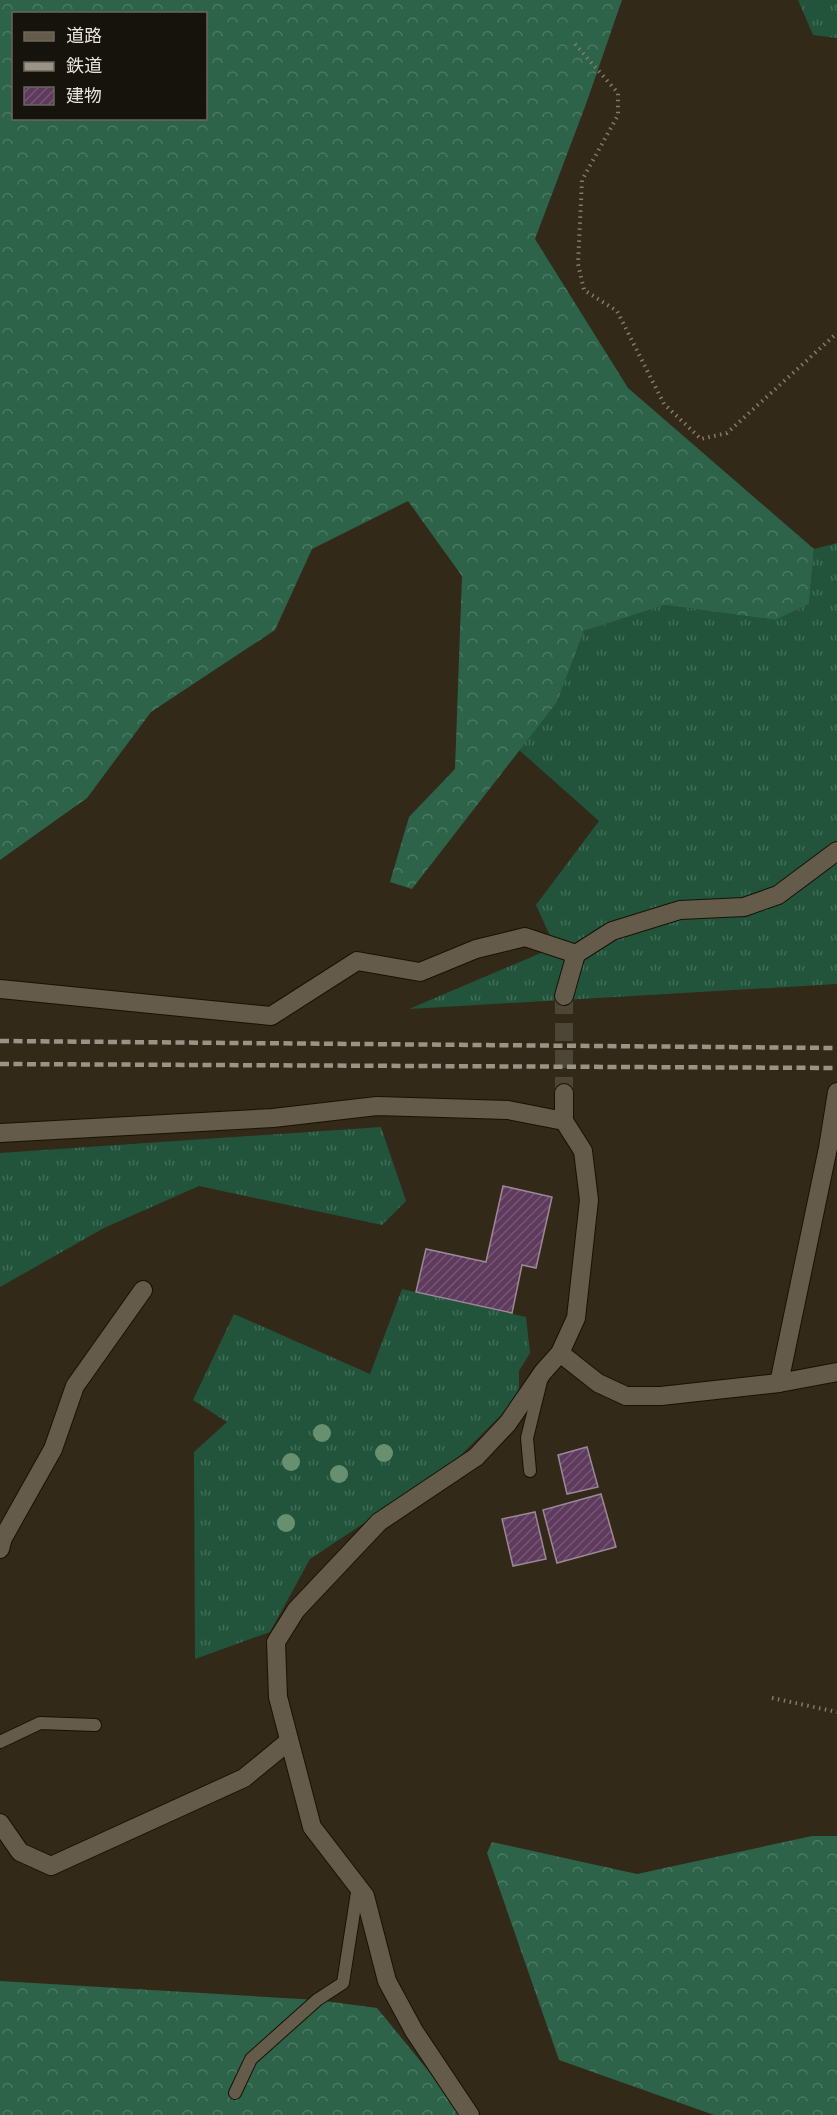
<svg xmlns="http://www.w3.org/2000/svg" width="837" height="2115" viewBox="0 0 837 2115" font-family="'Asap Condensed','Noto Sans JP',sans-serif">
  <defs>
    <pattern id="grass-tufts" width="24" height="20" patternUnits="userSpaceOnUse" patternTransform="scale(1.5)"><rect width="24" height="20" fill="#21543b"/><path d="M3 7l-1-3M5 7V3M7 7l1-3M15 17l-1-3M17 17v-4M19 17l1-3" fill="none" stroke="#416c57"/></pattern>
    <pattern id="forest-crowns" width="20" height="18" patternUnits="userSpaceOnUse" patternTransform="scale(1.5)"><rect width="20" height="18" fill="#2d6348"/><path d="M2 6a3 3 0 1 1 6 0M12 15a3 3 0 1 1 6 0" fill="none" stroke="#4b7962"/></pattern>
    <pattern id="building-hatch" width="6" height="6" patternUnits="userSpaceOnUse" patternTransform="scale(1.5)"><rect width="6" height="6" fill="#5e3a5d"/><path d="M-1 1l2-2M0 6l6-6M5 7l2-2" fill="none" stroke="#755674"/></pattern>
  </defs>
  <rect width="100%" height="100%" fill="#322919"/>
  <g fill="url(#grass-tufts)">
    <path d="M798,0H837V38L813,35Z"/>
    <path d="M837,543V984L409,1009L555,947L536,905L599,821L519,750L557,702L584,631L665,605L776,620L809,604L814,549Z"/>
    <path d="M381,1127L406,1201L382,1225L199,1186L104,1228L0,1287V1153Z"/>
    <path d="M402,1289L526,1317L530,1353L519,1371V1397L450,1466L310,1559L270,1632L195,1659L194,1452L227,1422L193,1400L234,1314L370,1374Z"/>
  </g>
  <g fill="url(#forest-crowns)" fill-rule="evenodd">
    <path d="M0,0H622L586,104L535,239L628,388L814,549L809,604L776,620L665,605L584,631L557,702L412,889L390,882L409,817L455,769L462,576L408,501L312,549L275,630L151,712L87,798L0,860ZM14,14H206V118H14Z"/>
    <path d="M812,1836H837V2115H714L559,2060L487,1853L492,1842L637,1874Z"/>
    <path d="M0,1981L317,2000L377,2008L457,2106L461,2115H0Z"/>
  </g>
  <g fill="url(#building-hatch)" stroke="#998998" stroke-width="1.5">
    <path d="M503,1186L552,1197L536,1268L522,1265L512,1313L416,1292L426,1249L486,1262Z"/>
    <path d="M587,1447L598,1487L567,1494L558,1455Z"/>
    <path d="M601,1494L616,1547L557,1563L543,1510Z"/>
    <path d="M535,1512L546,1559L513,1566L502,1519Z"/>
  </g>
  <g fill="none" stroke-linecap="round" stroke-linejoin="round">
    <path stroke="#4d4536" stroke-width="18" stroke-dasharray="18 9" stroke-linecap="butt" d="M564,996V1093"/>
    <defs>
      <g id="service">
        <path d="M530,1471L527,1438L541,1381"/>
        <path d="M0,1742L40,1723L95,1725"/>
        <path d="M235,2093L251,2059L317,2000L343,1983L358,1886"/>
      </g>
      <g id="minor">
        <path d="M0,989L271,1016L357,961L420,972L476,949L525,937L576,954L612,931L680,910L744,907L778,895L837,851"/>
        <path d="M564,996L576,954"/>
        <path d="M564,1093V1121"/>
        <path d="M0,1133L273,1118L377,1106L508,1110L564,1121L583,1151L589,1200L576,1318L560,1353L543,1372L508,1423L476,1457L379,1522L296,1610L276,1642L278,1697L312,1827L365,1896L387,1981L414,2031L470,2115"/>
        <path d="M560,1353L598,1383L626,1396H661L779,1383L837,1372"/>
        <path d="M779,1383L828,1148L837,1092"/>
        <path d="M0,1549L3,1538L53,1449L75,1386L143,1290"/>
        <path d="M0,1823L20,1852L51,1866L244,1778L289,1741"/>
      </g>
    </defs>
    <use href="#service" stroke="#191204" stroke-width="14"/>
    <use href="#minor" stroke="#191204" stroke-width="20"/>
    <g stroke="#827b6d" stroke-width="4" stroke-dasharray="1.5 4.5" stroke-linecap="butt">
      <path d="M575,44L618,93V115L582,180L578,264L584,290L617,311L664,404L701,439L727,433L837,333"/>
      <path d="M772,1698L837,1712"/>
    </g>
    <use href="#service" stroke="#655b4a" stroke-width="12"/>
    <use href="#minor" stroke="#655b4a" stroke-width="18"/>
    <g stroke="#9a9386" stroke-width="4.5" stroke-dasharray="9 4.5" stroke-linecap="butt">
      <path d="M0,1041L837,1048"/>
      <path d="M0,1064L837,1068"/>
    </g>
  </g>
  <g fill="#679070">
    <circle cx="322" cy="1433" r="9"/>
    <circle cx="384" cy="1453" r="9"/>
    <circle cx="291" cy="1462" r="9"/>
    <circle cx="339" cy="1474" r="9"/>
    <circle cx="286" cy="1523" r="9"/>
  </g>
  <rect x="12" y="12" width="195" height="108" fill="#16130c" stroke="#6a675e" stroke-width="1.5"/>
  <rect x="24" y="32" width="30" height="9" fill="#655b4a" stroke="#6a675e" stroke-width="1.5"/>
  <text x="66" y="42" font-size="18" fill="#e9e4d9">道路</text>
  <rect x="24" y="62" width="30" height="9" fill="#9a9386" stroke="#6a675e" stroke-width="1.5"/>
  <text x="66" y="72" font-size="18" fill="#e9e4d9">鉄道</text>
  <rect x="24" y="87" width="30" height="18" fill="url(#building-hatch)" stroke="#6a675e" stroke-width="1.5"/>
  <text x="66" y="102" font-size="18" fill="#e9e4d9">建物</text>
</svg>
